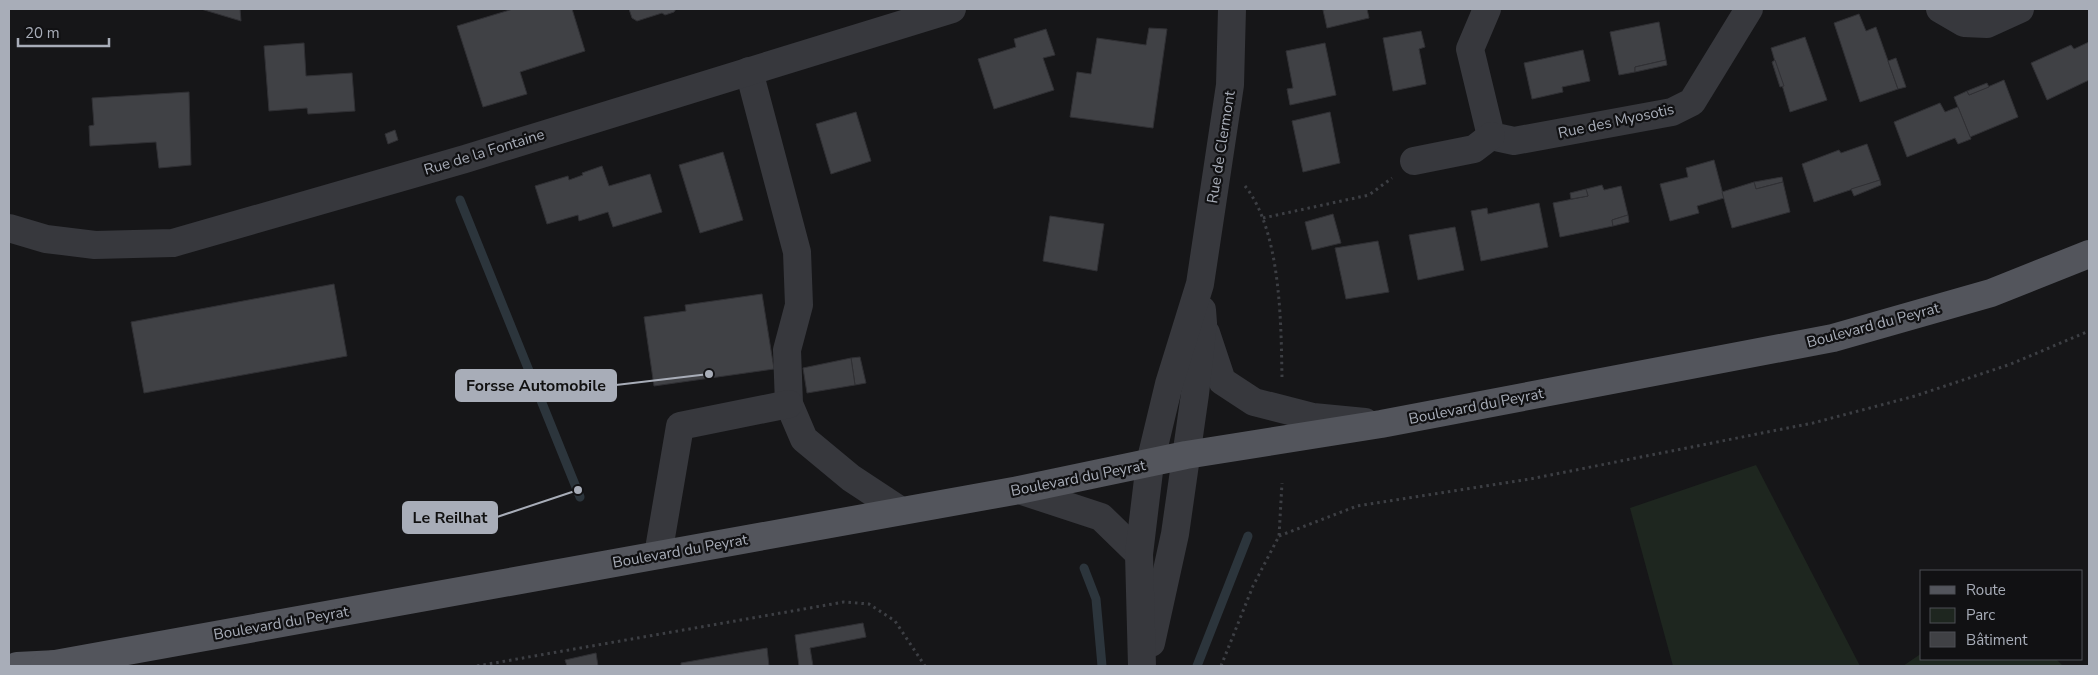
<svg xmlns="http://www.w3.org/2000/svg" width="2098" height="675" viewBox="0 0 2098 675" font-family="'Nunito Sans',sans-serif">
  <rect width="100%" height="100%" fill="#161618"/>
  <g fill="#1e261f">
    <path d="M1756,465L1860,666H1673L1630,508Z"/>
    <path d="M1922,653V659H2056L2063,666H1903Z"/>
  </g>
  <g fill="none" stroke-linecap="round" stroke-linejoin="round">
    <g stroke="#2c353c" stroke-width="9">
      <path d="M460,200L580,497"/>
      <path d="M1084,568L1096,599L1102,666"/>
      <path d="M1197,666L1248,536"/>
    </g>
  </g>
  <g fill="#404145" stroke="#303034">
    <path d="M201,9H240L241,21Z"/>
    <path d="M513,9H572L585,51L520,72L527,94L483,107L457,26Z"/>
    <path d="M629,9H676L674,12L665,15L662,13L637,21L632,18Z"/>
    <path d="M1330,9H1367L1369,18L1327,28L1323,10Z"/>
    <path d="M1859,14L1866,31L1876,27L1898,89L1860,102L1834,23Z"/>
    <path d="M1659,22L1666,60L1635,67V72L1619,75L1610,32Z"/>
    <path d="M1149,28L1167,29L1153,128L1070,117L1077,72L1091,74L1097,38L1146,45Z"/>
    <path d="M1046,29L1055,55L1043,58L1054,90L994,109L978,59L1016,47L1014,39Z"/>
    <path d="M1421,31L1425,47L1419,49L1426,84L1393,91L1383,38Z"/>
    <path d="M1805,37L1827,100L1790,112L1771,48Z"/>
    <path d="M2089,42V80L2047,100L2031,63L2071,45L2074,49Z"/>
    <path d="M304,43L306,76L352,73L355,111L308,114L307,108L269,111L264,46Z"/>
    <path d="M1325,43L1336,95L1290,105L1287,89L1293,88L1286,51Z"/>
    <path d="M1583,50L1590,81L1562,87L1563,92L1532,99L1524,63Z"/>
    <path d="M1896,58L1906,87L1898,89L1888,61Z"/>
    <path d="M1666,60L1667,65L1635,72V67Z"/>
    <path d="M1775,60L1784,86L1780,87L1772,62Z"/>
    <path d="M2004,80L2018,117L1970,137L1954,97L1967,91L1969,95Z"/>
    <path d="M1987,83L1989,87L1969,95L1967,91Z"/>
    <path d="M189,92L191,165L159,168L156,142L90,146L89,126L94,125L92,98Z"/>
    <path d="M1940,103L1945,112L1958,107L1971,139L1958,144L1955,138L1907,157L1894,122Z"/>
    <path d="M856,112L871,161L831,174L816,124Z"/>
    <path d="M1330,112L1340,163L1303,172L1292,121Z"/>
    <path d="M395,130L398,140L388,144L385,134Z"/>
    <path d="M1867,144L1880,180L1814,202L1802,164L1839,150L1841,153Z"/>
    <path d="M723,152L743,220L700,233L679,165Z"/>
    <path d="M1714,160L1724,198L1697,206L1699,213L1670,221L1660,184L1688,177L1686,168Z"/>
    <path d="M602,166L609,186L650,174L662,212L613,227L608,212L579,221L578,215L547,224L535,186L568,176L569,180L583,175L582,173Z"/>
    <path d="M1782,177L1783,182L1756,189L1754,182Z"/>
    <path d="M1880,180L1881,185L1854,196L1851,189Z"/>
    <path d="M1754,182L1756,189L1783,182L1790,212L1732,228L1722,192Z"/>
    <path d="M1602,185L1604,190L1621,186L1628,215L1612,220L1613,226L1560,237L1553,203L1588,196L1586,189Z"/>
    <path d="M1586,189L1588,196L1571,199L1570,193Z"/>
    <path d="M1539,203L1548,247L1481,261L1471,211L1487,208L1488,214Z"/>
    <path d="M1333,214L1341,243L1312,250L1305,222Z"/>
    <path d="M1628,215L1629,222L1613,226L1612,220Z"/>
    <path d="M1050,216L1104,224L1097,271L1043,261Z"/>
    <path d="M1455,227L1464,270L1418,280L1409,235Z"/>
    <path d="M1378,241L1389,292L1346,299L1335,248Z"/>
    <path d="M334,284L347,356L144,393L131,322Z"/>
    <path d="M762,294L774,369L654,386L644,317L686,311L685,305Z"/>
    <path d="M860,357L866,383L855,385L851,358Z"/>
    <path d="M851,358L855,385L807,393L803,368Z"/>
    <path d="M863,623L866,637L810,648L813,666H799L795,635Z"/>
    <path d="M767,648L769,666H681V663Z"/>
    <path d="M596,653L598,666H567L565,660Z"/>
  </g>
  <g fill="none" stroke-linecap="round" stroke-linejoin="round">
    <g stroke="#3d3f44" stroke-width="3" stroke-dasharray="2.5 4" stroke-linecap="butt">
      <path d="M1245,186C1281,231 1281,322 1282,378"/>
      <path d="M1263,218L1369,195L1392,178"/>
      <path d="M1279,536L1357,506L1530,479L1813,423L1915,396L2011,364L2089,331"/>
      <path d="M477,666L844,602L869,604L895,621L925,666"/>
      <path d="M1221,666L1253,586L1279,536L1282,483"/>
    </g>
    <g stroke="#37383d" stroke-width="28">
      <path d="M1487,9L1470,49L1491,136L1514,141L1672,112L1692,102L1749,9"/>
      <path d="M1940,9L1964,23L1987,24L2020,9"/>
      <path d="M749,71L797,252L799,305L787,350L789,404L804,439L851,478L901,511"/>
      <path d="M1414,161L1474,149L1491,136"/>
      <path d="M9,228L46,239L95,245L173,243L465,159L952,9"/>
      <path d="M1206,333L1222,381L1254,402L1313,417L1365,422"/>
      <path d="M1019,490L1101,517L1139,554"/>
      <path d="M658,555L680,426L789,404"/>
      <path d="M1151,643L1175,534L1195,394L1203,323L1202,310"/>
      <path d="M1142,666L1139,554L1150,463L1169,384L1200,284L1230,85L1232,9"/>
    </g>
    <g stroke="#53555c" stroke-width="28">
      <path d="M17,666L57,664"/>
      <path d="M44,666L1019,490L1186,455L1381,424L1833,338L1991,293L2089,254"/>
    </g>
  </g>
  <g text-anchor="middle" stroke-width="4.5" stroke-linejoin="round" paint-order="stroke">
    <g font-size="15" fill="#a8adb8" stroke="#111113">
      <text transform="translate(1616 121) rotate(-12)" y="5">Rue des Myosotis</text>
      <text transform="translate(1221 147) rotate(-81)" y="5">Rue de Clermont</text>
      <text transform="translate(484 152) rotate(-17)" y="5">Rue de la Fontaine</text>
      <text transform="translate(1873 325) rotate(-15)" y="5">Boulevard du Peyrat</text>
      <text transform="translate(1476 406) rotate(-11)" y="5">Boulevard du Peyrat</text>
      <text transform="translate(1078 478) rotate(-11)" y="5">Boulevard du Peyrat</text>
      <text transform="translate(680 551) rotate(-10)" y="5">Boulevard du Peyrat</text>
      <text transform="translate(281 623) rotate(-10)" y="5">Boulevard du Peyrat</text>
    </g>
  </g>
  <path fill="none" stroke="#a8adb8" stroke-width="2" d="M709 374L616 385M578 490L497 517"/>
  <g fill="#a8adb8" stroke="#111113" stroke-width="2">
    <circle cx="709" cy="374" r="5"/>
    <circle cx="578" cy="490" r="5"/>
  </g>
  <g fill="#a8adb8" stroke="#a8adb8" stroke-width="2">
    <rect x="456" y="370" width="160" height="31" rx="5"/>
    <rect x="403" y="502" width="94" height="31" rx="5"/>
  </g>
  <g font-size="16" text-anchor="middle" font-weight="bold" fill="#111">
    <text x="536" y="391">Forsse Automobile</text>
    <text x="450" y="523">Le Reilhat</text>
  </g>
  <rect width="2098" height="675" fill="none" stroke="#a8adb8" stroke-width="20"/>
  <rect x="1920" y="570" width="162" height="90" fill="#111113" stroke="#4d4f55"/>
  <rect x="1930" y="586" width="25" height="8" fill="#53555c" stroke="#4d4f55"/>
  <text x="1966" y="595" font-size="15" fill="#a8adb8">Route</text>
  <rect x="1930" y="608" width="25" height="15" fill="#1e261f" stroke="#4d4f55"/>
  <text x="1966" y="620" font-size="15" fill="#a8adb8">Parc</text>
  <rect x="1930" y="632" width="25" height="15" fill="#404145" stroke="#4d4f55"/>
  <text x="1966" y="645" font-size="15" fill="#a8adb8">Bâtiment</text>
  <path d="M18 38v8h91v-8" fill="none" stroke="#a8adb8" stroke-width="2.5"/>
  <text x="25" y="38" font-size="15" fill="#a8adb8" stroke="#111113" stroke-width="4" paint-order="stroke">20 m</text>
</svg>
